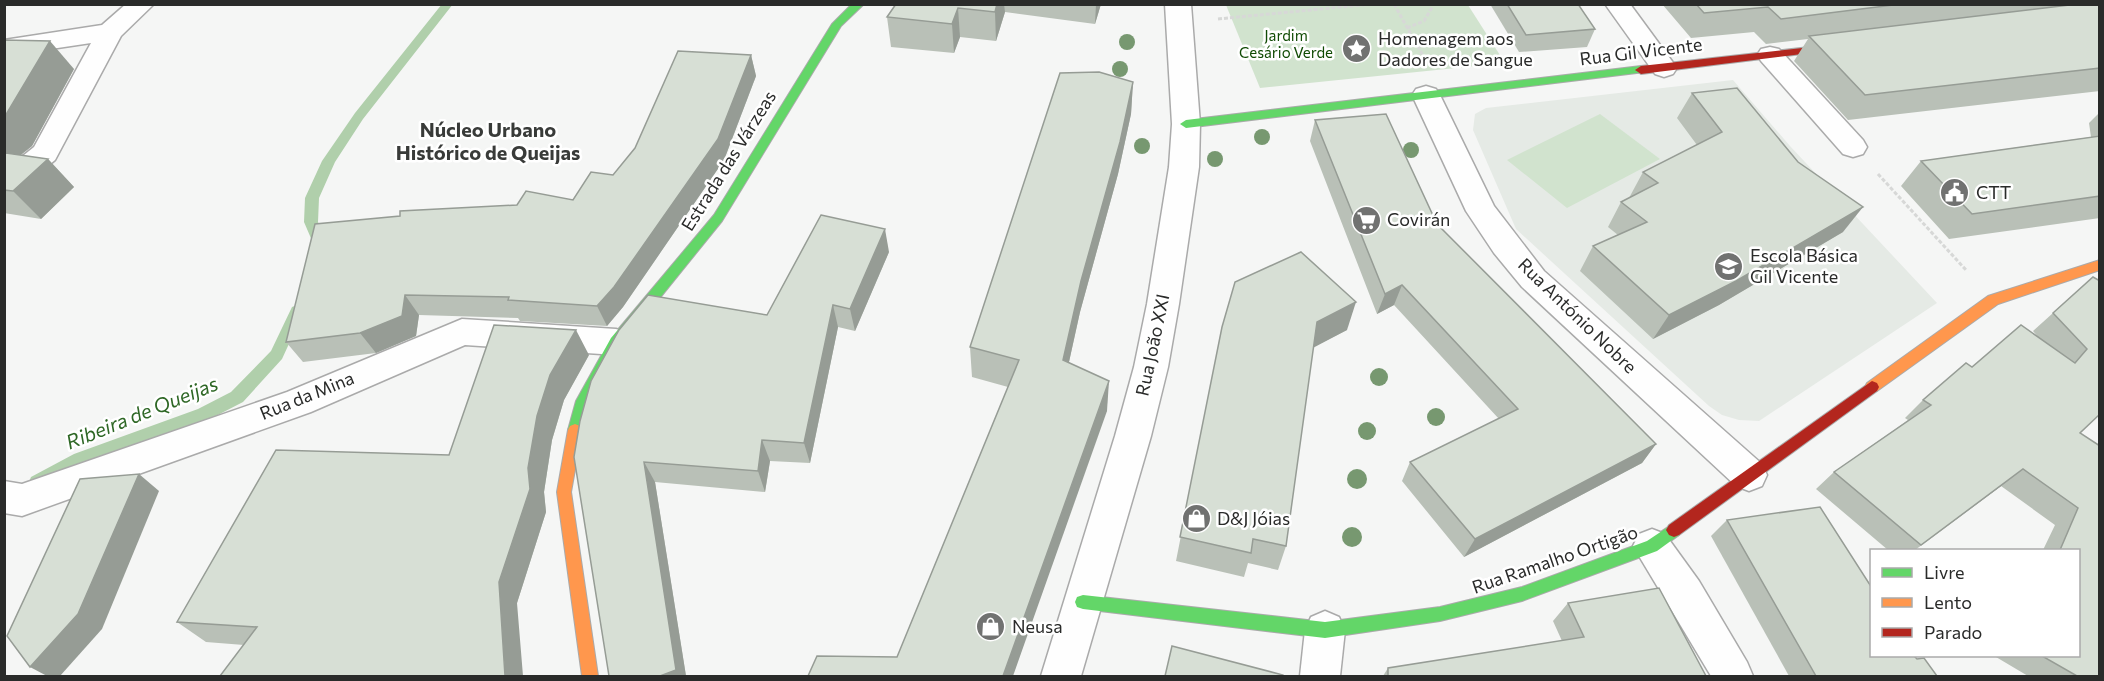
<svg xmlns="http://www.w3.org/2000/svg" width="2104" height="681" viewBox="0 0 2104 681" font-family="Commissioner,sans-serif">
  <rect width="100%" height="100%" fill="#f5f6f5"/>
  <path fill="#e5eae5" d="M1733,80L1790,146L1937,303L1759,421L1739,420L1722,415L1709,406L1516,229L1473,130L1475,114L1486,108Z"/>
  <g fill="#d1e3ce">
    <path d="M1226,5H1468L1505,63L1260,88Z"/>
    <path d="M1600,114L1660,159L1567,208L1507,160Z"/>
  </g>
  <g fill="none" stroke-linecap="round" stroke-linejoin="round">
    <g fill="#b0cfab" fill-rule="evenodd">
      <path d="M442,4H453L363,119L335,162L319,198L318,222L328,246L326,250H316L304,222L305,198L322,161L355,113Z"/>
      <path d="M297,305L302,307L304,311L282,359L243,402L210,419L86,464L43,487L37,489L31,487L29,482L31,477L74,454L198,409L231,392L271,351L292,307Z"/>
    </g>
    <defs>
      <g id="street">
        <path d="M126,4H154L121,36L55,160L14,194L4,197V171L34,147L91,43L4,56V40L102,25Z"/>
        <path d="M1165,4H1191L1200,124L1199,167L1179,304L1168,367L1151,436L1081,676H1041L1115,436L1134,367L1147,304L1169,167L1172,124Z"/>
        <path d="M1605,4H1630L1677,68L1673,74L1664,77L1655,74Z"/>
        <path d="M1770,47L1779,49L1863,140L1867,147L1863,154L1853,157L1843,154L1761,61L1757,55L1761,49Z"/>
        <path d="M1426,86L1436,89L1440,95L1494,206L1544,271L1762,464L1767,475L1762,486L1749,491L1736,486L1522,287L1494,253L1466,211L1412,95L1416,89Z"/>
        <path d="M462,319L616,329L628,333L633,342L628,351L616,355L465,345L311,412L22,516L4,513V481L22,484L287,392Z"/>
        <path d="M1652,529L1665,534L1699,581L1747,662L1753,676H1711L1633,546L1639,534Z"/>
        <path d="M1325,611L1339,617L1345,630L1340,676H1300L1305,630L1311,617Z"/>
      </g>
      <g id="fast">
        <path d="M852,4H864L841,26L722,221L621,346L590,402L580,434L575,436L570,434L568,430L576,401L611,338L714,215L832,24Z"/>
        <path d="M1641,66L1645,68V72L1186,128L1180,124L1186,120Z"/>
        <path d="M1674,523L1679,525L1682,530L1679,535L1657,551L1522,601L1440,621L1325,638L1083,609L1077,607L1075,602L1077,597L1083,595L1325,622L1440,607L1522,587L1647,541Z"/>
      </g>
      <g id="slow">
        <path d="M2100,260V270L1998,304L1877,391H1867L1865,387L1867,383L1988,296Z"/>
        <path d="M575,424L580,426L582,430L571,492L598,676H582L557,492L568,430L570,426Z"/>
      </g>
      <g id="jam">
        <path d="M1846,43L1851,46L1850,48L1641,74L1635,70L1641,66Z"/>
        <path d="M1872,381L1877,383L1879,387L1877,391L1679,535L1674,537L1669,535L1666,530L1669,525Z"/>
      </g>
    </defs>
    <use href="#street" stroke="#aaa" stroke-width="3"/>
    <use href="#fast" stroke="#aaa" stroke-width="2"/>
    <use href="#slow" stroke="#aaa" stroke-width="2"/>
    <use href="#jam" stroke="#aaa" stroke-width="2"/>
    <g stroke="#d7d8d7" stroke-width="3" stroke-dasharray="4 2" stroke-linecap="butt">
      <path d="M1394,4L1426,61"/>
      <path d="M1218,19L1372,4"/>
      <path d="M1407,28L1424,21L1434,4"/>
      <path d="M1878,174L1966,270"/>
    </g>
    <use href="#street" fill="#fefefe" fill-rule="evenodd"/>
    <use href="#fast" fill="#63d668" fill-rule="evenodd"/>
    <use href="#slow" fill="#ff974d" fill-rule="evenodd"/>
    <use href="#jam" fill="#b3261e" fill-rule="evenodd"/>
  </g>
  <g fill="#779870">
    <circle cx="1127" cy="42" r="8"/>
    <circle cx="1120" cy="69" r="8"/>
    <circle cx="1262" cy="137" r="8"/>
    <circle cx="1142" cy="146" r="8"/>
    <circle cx="1411" cy="150" r="8"/>
    <circle cx="1215" cy="159" r="8"/>
    <circle cx="1379" cy="377" r="9"/>
    <circle cx="1436" cy="417" r="9"/>
    <circle cx="1367" cy="431" r="9"/>
    <circle cx="1357" cy="479" r="10"/>
    <circle cx="1352" cy="537" r="10"/>
  </g>
  <g fill="#b9c0b7">
    <path d="M896,4H1101L1095,24L1005,12L996,41L960,37L954,53L891,47L887,17Z"/>
    <path d="M1490,4H1578L1595,29L1587,47L1519,52Z"/>
    <path d="M1662,4H2100V91L1848,120L1794,61L1808,39L1766,44L1754,32L1691,38Z"/>
    <path d="M4,40L74,69L32,146L21,155L48,159L74,187L41,219L4,213Z"/>
    <path d="M751,55L756,76L724,160L623,307L607,326L520,321L518,318L419,315L416,336L376,353L303,362L286,342L573,200L613,175Z"/>
    <path d="M1133,82L1131,114L1118,174L1080,312L1069,362L1107,411L897,657L1008,387L972,377L970,347Z"/>
    <path d="M1692,93L1843,232L1719,305L1653,339L1580,271L1593,246L1618,235L1608,227L1621,202L1629,198L1643,172L1697,145L1677,118Z"/>
    <path d="M2100,112V218L1949,239L1901,186L1921,161L2091,137L2089,123Z"/>
    <path d="M1315,120L1437,224L1656,444L1642,463L1464,557L1402,481L1410,462L1499,419L1394,305L1377,314L1310,141Z"/>
    <path d="M889,252L855,331L838,327L810,463L770,461L765,492L655,482L686,676H609L574,457L767,315Z"/>
    <path d="M2093,277L2080,433L2100,676H2028L1996,657L1997,656H2079V550H2043L2055,525L2001,486L1915,550H1888L1816,489L1834,472L1908,420L1905,418L1923,400L1972,367L2039,338L2033,331Z"/>
    <path d="M1222,327L1347,330L1313,347L1286,546L1278,570L1248,563L1244,577L1176,561Z"/>
    <path d="M589,355L564,400L552,440L544,492L546,512L517,603L244,645L206,642L177,622L449,455Z"/>
    <path d="M1727,520L1937,676H1789L1711,536Z"/>
    <path d="M1568,603L1706,676H1383L1388,668L1562,641L1553,621Z"/>
  </g>
  <g fill="#969c95">
    <path d="M997,4H1004L1005,12L996,41L995,12Z"/>
    <path d="M1096,4H1101L1095,24Z"/>
    <path d="M958,8L960,37L954,53L952,24Z"/>
    <path d="M50,41L74,69L32,146L4,168V118Z"/>
    <path d="M751,55L756,76L724,160L623,307L607,326L597,306Z"/>
    <path d="M1133,82L1131,114L1118,174L1080,312L1063,389V360L1081,281Z"/>
    <path d="M48,159L74,187L41,219L13,191Z"/>
    <path d="M1863,207L1843,232L1719,305L1653,339L1669,315Z"/>
    <path d="M885,229L889,252L855,331L850,309Z"/>
    <path d="M1402,285L1394,305L1377,314L1385,294Z"/>
    <path d="M405,295L419,315L416,336L376,353L360,333Z"/>
    <path d="M1356,302L1347,330L1309,350L1317,322Z"/>
    <path d="M833,305L838,327L810,463L804,443Z"/>
    <path d="M576,330L589,355L564,400L552,440L544,492L546,512L517,603L523,676H505L499,582L528,468L537,416L550,375Z"/>
    <path d="M1109,381L1107,411L1013,676H1003Z"/>
    <path d="M762,440L770,461L765,492L758,471Z"/>
    <path d="M1656,444L1642,463L1464,557L1475,539Z"/>
    <path d="M644,462L655,482L686,676H660Z"/>
    <path d="M2023,469L2001,486L1915,550Z"/>
    <path d="M139,474L159,491L102,629L60,676H47L30,667Z"/>
  </g>
  <g fill="#d7dfd5" stroke="#969c95" stroke-width="1.5">
    <path d="M896,4H997L995,12L958,8L952,24L887,17Z"/>
    <path d="M1507,4H1578L1595,29L1526,35Z"/>
    <path d="M1696,4H1901L1781,19L1768,7L1704,13Z"/>
    <path d="M2078,4H2100V68L1865,95L1809,36Z"/>
    <path d="M4,40L50,41L4,118Z"/>
    <path d="M678,51L751,55L718,139L614,287L597,306L508,300L509,297L405,295L402,316L360,333L286,342L315,224L400,216V211L517,205L526,191L573,200L591,172L613,175L635,148Z"/>
    <path d="M1099,72L1133,82L1120,142L1081,281L1063,360L1109,381L1003,676H808L817,656L897,657L1019,360L970,347L1060,73Z"/>
    <path d="M1737,88L1798,162L1863,207L1736,281L1669,315L1593,246L1647,222L1621,202L1658,183L1643,172L1722,132L1692,93Z"/>
    <path d="M1386,114L1437,224L1656,444L1475,539L1410,462L1518,409L1402,285L1385,294L1315,120Z"/>
    <path d="M2100,136V196L1972,214L1921,161Z"/>
    <path d="M6,153L48,159L13,191L4,190V154Z"/>
    <path d="M821,215L885,229L850,309L833,305L804,443L762,440L758,471L644,462L676,670L660,676H609L574,457L580,421L591,381L619,330L648,295L767,315Z"/>
    <path d="M1301,252L1356,302L1317,322L1286,546L1253,539L1251,553L1180,537L1222,327L1235,282Z"/>
    <path d="M2093,277L2100,281V414L2080,433L2100,446V676H2077L2042,656H2079V550H2060L2078,508L2023,469L1921,545L1834,472L1931,405L1923,400L1966,363L1972,367L2021,325L2075,363L2087,349L2053,313Z"/>
    <path d="M494,325L576,330L550,375L537,416L528,468L530,489L499,582L505,676H220L257,627L177,622L276,450L449,455Z"/>
    <path d="M139,474L78,614L30,667L7,636L80,479Z"/>
    <path d="M1820,507L1872,588V656H1914L1917,659L1924,658L1937,676H1816L1727,520Z"/>
    <path d="M1659,588L1706,676H1388V668L1584,637L1568,603Z"/>
    <path d="M1172,646L1283,675V676H1165Z"/>
  </g>
  <defs>
    <symbol id="sight-disc" viewBox="-11 -11 22 22"><circle r="9.5" fill="#717271" stroke="#fff"/><path d="M0-6L1.8-2.2L6-1.7L2.9 1.2L3.7 5.4L0 3.3L-3.7 5.4L-2.9 1.2L-6-1.7L-1.8-2.2Z" fill="#fff"/></symbol>
    <symbol id="civic-disc" viewBox="-11 -11 22 22"><circle r="9.5" fill="#717271" stroke="#fff"/><path d="M-.6-6.5H3V-4.5H.6V-3L4-1V1h2V6H-6V1h2V-1L-.6-3ZM-1.2 2.5V6h2.4V2.5Z" fill="#fff"/></symbol>
    <symbol id="supermarket-disc" viewBox="-11 -11 22 22"><circle r="9.5" fill="#717271" stroke="#fff"/><path d="M-6-5.5h2.5l.6 2H6L4.5 2H-2.5L-4.4-4H-6ZM-1.5 3.2a1.3 1.3 0 1 0 .1 0ZM3 3.2a1.3 1.3 0 1 0 .1 0Z" fill="#fff"/></symbol>
    <symbol id="school-disc" viewBox="-11 -11 22 22"><circle r="9.5" fill="#717271" stroke="#fff"/><path d="M0-5L7-2L0 1L-7-2ZM-4 1L0 2.5L4 1V4Q0 6-4 4Z" fill="#fff"/></symbol>
    <symbol id="shop-disc" viewBox="-11 -11 22 22"><circle r="9.5" fill="#717271" stroke="#fff"/><path d="M-5-2.5h2.3a2.7 3.5 0 0 1 5.4 0H5L5.5 6h-11ZM-1.5-2.5h3a1.5 2.3 0 0 0-3 0Z" fill="#fff"/></symbol>
  </defs>
  <g fill-rule="evenodd">
    <use href="#sight-disc" x="1340" y="32" width="33" height="33"/>
    <use href="#civic-disc" x="1938" y="176" width="33" height="33"/>
    <use href="#supermarket-disc" x="1350" y="204" width="33" height="33"/>
    <use href="#school-disc" x="1712" y="250" width="33" height="33"/>
    <use href="#shop-disc" x="1180" y="502" width="33" height="33"/>
    <use href="#shop-disc" x="974" y="610" width="33" height="33"/>
  </g>
  <g text-anchor="middle" stroke-width="5" stroke-linejoin="round" paint-order="stroke">
    <g font-size="15" fill="#104b04" stroke="#fff">
      <text x="1286" y="41">Jardim<tspan x="1286" dy="17">Cesário Verde</tspan></text>
    </g>
    <g font-size="18" fill="#2a2b2a" stroke="#fff" text-anchor="start">
      <text x="1378" y="45">Homenagem aos<tspan x="1378" dy="21">Dadores de Sangue</tspan></text>
      <text x="1976" y="199">CTT</text>
      <text x="1387" y="226">Covirán</text>
      <text x="1750" y="262">Escola Básica<tspan x="1750" dy="21">Gil Vicente</tspan></text>
      <text x="1217" y="525">D&amp;J Jóias</text>
      <text x="1012" y="633">Neusa</text>
    </g>
    <g font-size="18" fill="#2a2b2a" stroke="#fff">
      <text transform="translate(1641 52) rotate(-7)" y="6">Rua Gil Vicente</text>
      <text transform="translate(729 161) rotate(-58)" y="6">Estrada das Várzeas</text>
      <text transform="translate(1577 316) rotate(44)" y="6">Rua António Nobre</text>
      <text transform="translate(1153 345) rotate(-78)" y="6">Rua João XXI</text>
      <text transform="translate(307 396) rotate(-22)" y="6">Rua da Mina</text>
      <text transform="translate(1555 560) rotate(-19)" y="6">Rua Ramalho Ortigão</text>
    </g>
    <g font-size="20" font-weight="bold" fill="#393b39" stroke="#fff">
      <text x="488" y="137">Núcleo Urbano<tspan x="488" dy="23">Histórico de Queijas</tspan></text>
    </g>
    <g font-size="20" font-style="italic" fill="#2e6725" stroke="#fff">
      <text transform="translate(142 413) rotate(-22)" y="7">Ribeira de Queijas</text>
    </g>
  </g>
  <rect width="2104" height="681" fill="none" stroke="#2a2b2a" stroke-width="12"/>
  <rect x="1870" y="549" width="210" height="108" fill="#ffffff" stroke="#aaaaaa" stroke-width="1.5"/>
  <rect x="1882" y="568" width="30" height="9" fill="#63d668" stroke="#aaaaaa" stroke-width="1.5"/>
  <text x="1924" y="579" font-size="18" fill="#2a2b2a">Livre</text>
  <rect x="1882" y="598" width="30" height="9" fill="#ff974d" stroke="#aaaaaa" stroke-width="1.5"/>
  <text x="1924" y="609" font-size="18" fill="#2a2b2a">Lento</text>
  <rect x="1882" y="628" width="30" height="9" fill="#b3261e" stroke="#aaaaaa" stroke-width="1.5"/>
  <text x="1924" y="639" font-size="18" fill="#2a2b2a">Parado</text>
</svg>
